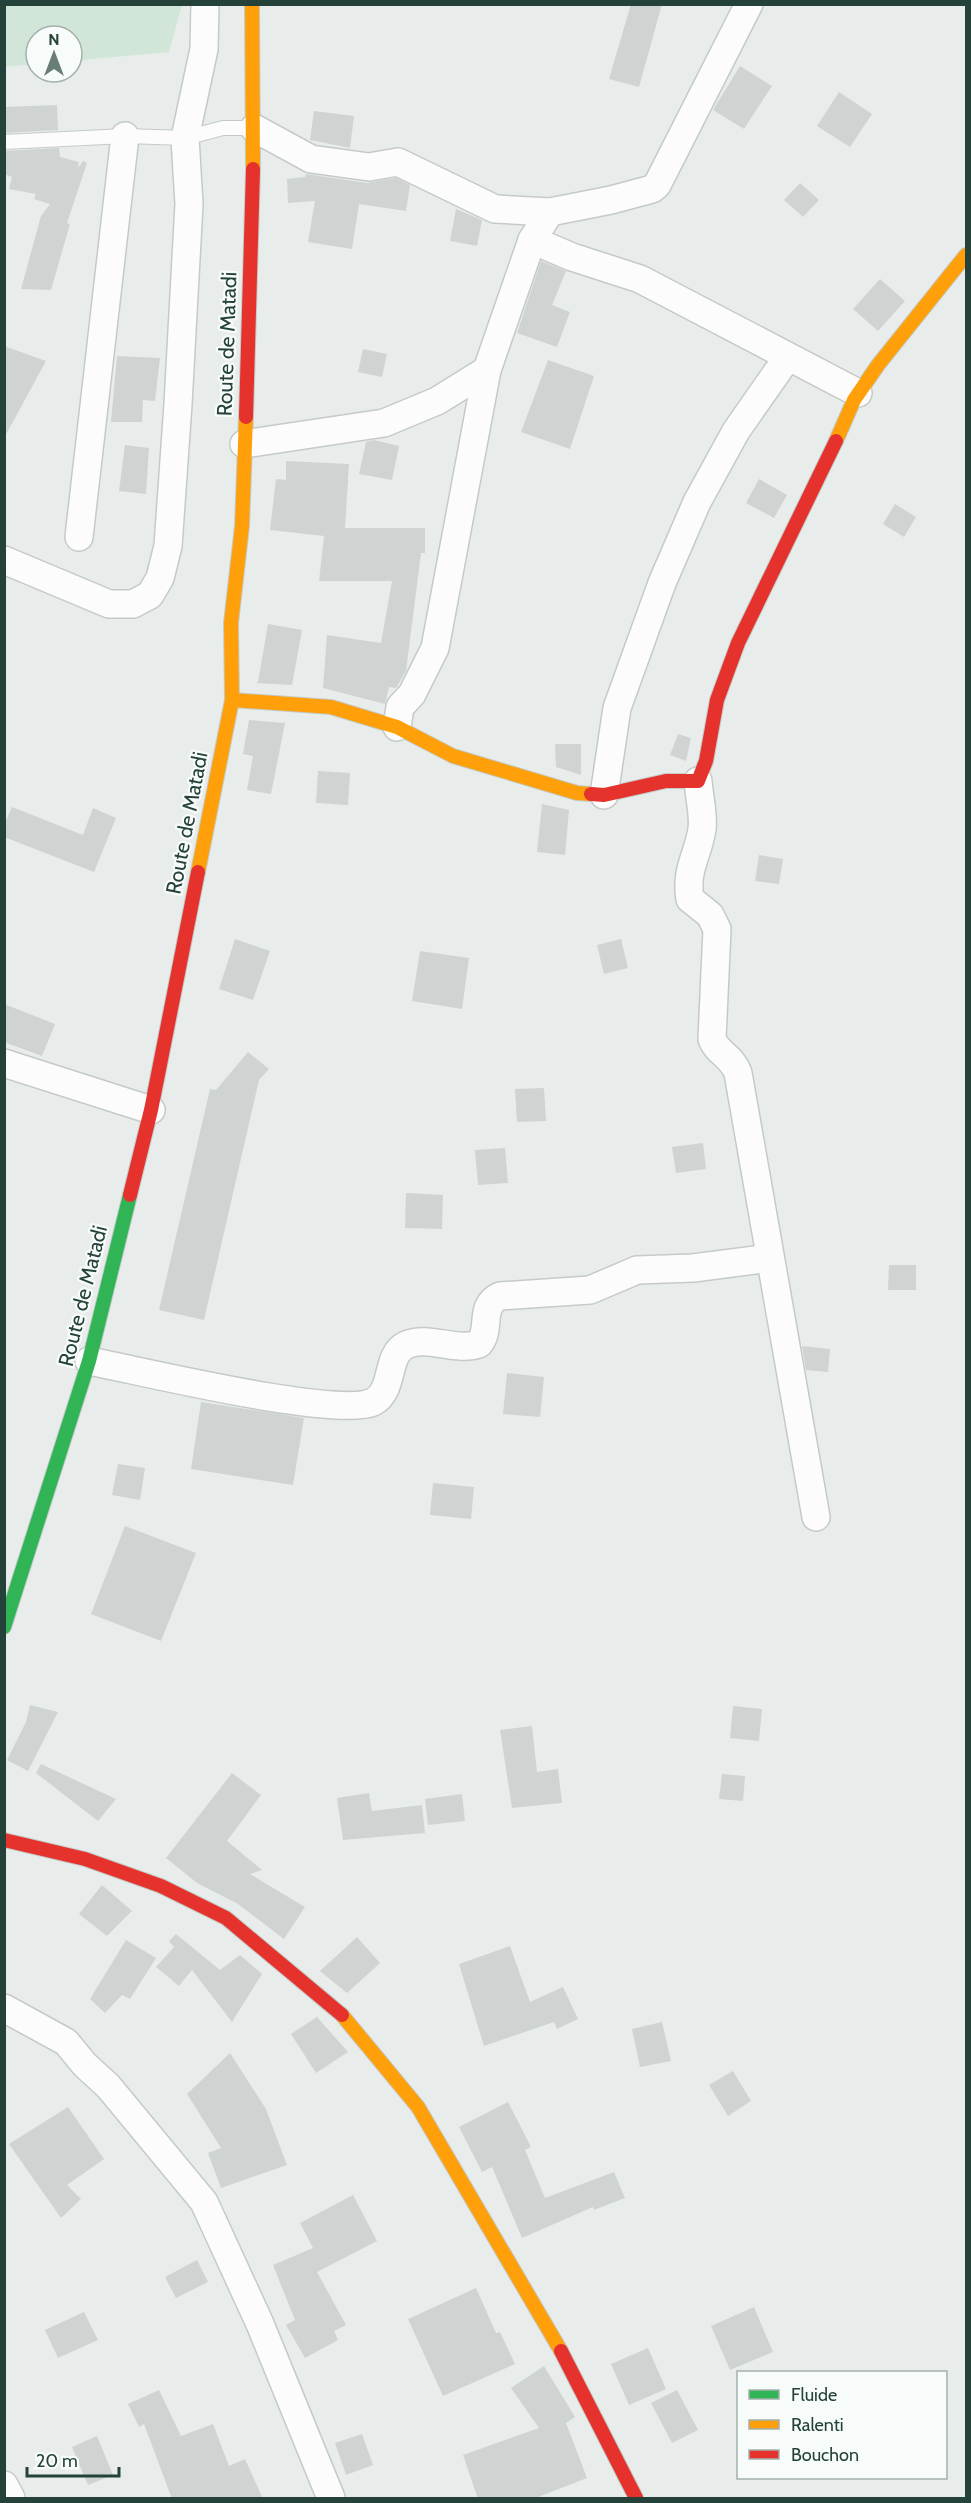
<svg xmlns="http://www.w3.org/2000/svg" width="971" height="2503" viewBox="0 0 971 2503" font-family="Cabin,sans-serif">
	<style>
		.green { fill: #d1e6d8 }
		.building { fill: #cfd4d2 }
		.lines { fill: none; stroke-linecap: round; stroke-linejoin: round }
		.lane-casing { stroke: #c5cac8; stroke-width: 16 }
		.street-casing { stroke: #c5cac8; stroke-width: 30 }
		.fast-casing { stroke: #c3cbc8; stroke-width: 16 }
		.slow-casing { stroke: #c3cbc8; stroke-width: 16 }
		.jam-casing { stroke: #c3cbc8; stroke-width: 16 }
		.lane { stroke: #fcfcfc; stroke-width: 14 }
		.street { stroke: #fcfcfc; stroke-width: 27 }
		.fast { stroke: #30b455; stroke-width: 14 }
		.slow { stroke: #ff9f0a; stroke-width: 14 }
		.jam { stroke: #e5322d; stroke-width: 14 }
		.labels { text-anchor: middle; stroke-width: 4.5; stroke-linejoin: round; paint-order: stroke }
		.street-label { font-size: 21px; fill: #24423a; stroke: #f7fbf9 }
	</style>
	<rect width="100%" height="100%" fill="#e8edeb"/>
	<polygon class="green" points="5,4 182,4 182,5 169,52 72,61 72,36 36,36 36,64 5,67"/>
	<g class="building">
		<polygon points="631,4 662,4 639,87 609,79"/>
		<polygon points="740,66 772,86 744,129 713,110"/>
		<polygon points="839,92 872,114 850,147 817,126"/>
		<polygon points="57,105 58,130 4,133 4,107"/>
		<polygon points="314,111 354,116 350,148 310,140"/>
		<polygon points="59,148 60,157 79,162 78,168 83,161 87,163 67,223 70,224 51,290 21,289 41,216 50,204 34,199 36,194 9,189 12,177 4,174 4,151"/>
		<polygon points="306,174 367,183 396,178 410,185 406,211 359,204 352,249 308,242 315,201 288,203 287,179 305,177"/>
		<polygon points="800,183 819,200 803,217 784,200"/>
		<polygon points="456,209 482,220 477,246 450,241"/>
		<polygon points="541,261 566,271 552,305 570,312 557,347 517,333"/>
		<polygon points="880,279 905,301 878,331 853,309"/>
		<polygon points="4,346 46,361 4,438"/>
		<polygon points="363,349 387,354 382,377 358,372"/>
		<polygon points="117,356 160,358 155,401 143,400 142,422 111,422"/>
		<polygon points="548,360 594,376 570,449 521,432"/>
		<polygon points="374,440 399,446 392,480 359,474 366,442"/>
		<polygon points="125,445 149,448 146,494 119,491"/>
		<polygon points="286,461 349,464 345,528 425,528 425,553 421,553 406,671 396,688 389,687 385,704 323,688 327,635 381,643 392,581 319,581 324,536 270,530 276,479 286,480"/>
		<polygon points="759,479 787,495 774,518 746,503"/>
		<polygon points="895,504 916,517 904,537 883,524"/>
		<polygon points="268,624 302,630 292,685 255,683 258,682"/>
		<polygon points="249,720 285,723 271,794 247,790 253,756 243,754"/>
		<polygon points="678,734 691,738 686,761 670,755"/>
		<polygon points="555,744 581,744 581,775 556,767"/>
		<polygon points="318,771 350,773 348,805 316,803"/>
		<polygon points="542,804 569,810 565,855 537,852"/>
		<polygon points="12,807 83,835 93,808 116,818 94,872 4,837 4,825"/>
		<polygon points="759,855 783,859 779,884 755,881"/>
		<polygon points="235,939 270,951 253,1000 219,989"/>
		<polygon points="621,939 628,968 604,974 597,945"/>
		<polygon points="420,951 469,958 462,1009 412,1001"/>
		<polygon points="4,1004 55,1024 42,1056 4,1042"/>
		<polygon points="248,1052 269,1069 259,1080 204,1320 159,1310 210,1089 216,1090"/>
		<polygon points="544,1088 546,1121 517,1122 515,1089"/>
		<polygon points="703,1143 706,1169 676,1173 672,1147"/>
		<polygon points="505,1148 508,1183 478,1185 475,1150"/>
		<polygon points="406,1193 443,1195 442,1229 405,1228"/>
		<polygon points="889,1265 916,1265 916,1290 888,1290"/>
		<polygon points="802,1346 830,1349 828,1372 806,1370"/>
		<polygon points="507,1373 544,1377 540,1417 503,1414"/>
		<polygon points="201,1402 304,1418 293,1485 191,1469"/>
		<polygon points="118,1464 145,1468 140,1500 112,1495"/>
		<polygon points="433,1483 474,1487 471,1519 430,1515"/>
		<polygon points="125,1526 196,1553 161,1641 91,1614"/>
		<polygon points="30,1705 58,1712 28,1771 7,1760 26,1722"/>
		<polygon points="733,1706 762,1709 759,1741 730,1738"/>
		<polygon points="532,1726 537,1772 558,1769 562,1803 512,1808 500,1730"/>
		<polygon points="41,1764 116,1799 98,1821 36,1773"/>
		<polygon points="232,1773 261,1795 227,1841 262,1870 250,1874 305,1907 284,1939 238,1904 197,1883 166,1858"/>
		<polygon points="722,1774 745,1776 743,1801 719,1799"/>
		<polygon points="369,1793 372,1811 422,1805 425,1833 343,1840 337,1798"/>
		<polygon points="462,1794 465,1821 428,1825 425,1799"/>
		<polygon points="102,1885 132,1911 107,1936 79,1914"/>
		<polygon points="176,1934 220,1970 240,1955 262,1974 232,2022 192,1970 179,1986 156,1967 174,1947 169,1941"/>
		<polygon points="357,1937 380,1963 347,1993 320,1971"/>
		<polygon points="126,1940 156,1958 130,1999 122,1995 105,2013 90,1999"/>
		<polygon points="510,1946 530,2002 563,1987 578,2019 557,2029 554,2022 484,2046 459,1964"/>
		<polygon points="317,2017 348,2052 316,2073 291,2034"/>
		<polygon points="662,2022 671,2061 640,2067 632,2029"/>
		<polygon points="230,2053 266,2109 287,2165 221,2188 208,2153 221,2148 187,2094"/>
		<polygon points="733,2071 751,2101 728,2116 709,2085"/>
		<polygon points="508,2102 531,2147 525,2150 545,2198 614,2172 625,2198 594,2210 593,2207 522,2238 492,2167 482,2172 459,2127"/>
		<polygon points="68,2107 104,2159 67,2185 81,2199 61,2218 9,2144"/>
		<polygon points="353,2195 377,2241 317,2272 346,2325 334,2331 338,2340 305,2358 286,2325 295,2320 273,2265 313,2248 300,2223"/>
		<polygon points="197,2260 208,2282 176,2298 165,2277"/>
		<polygon points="476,2288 496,2333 500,2332 515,2364 443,2396 408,2319"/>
		<polygon points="754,2307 773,2352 730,2370 711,2326"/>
		<polygon points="84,2312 98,2340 58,2358 45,2330"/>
		<polygon points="648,2348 666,2389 629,2405 611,2364"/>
		<polygon points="544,2366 575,2417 566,2423 587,2478 533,2499 478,2499 463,2455 539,2428 511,2388"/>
		<polygon points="159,2390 181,2436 213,2424 229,2466 245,2459 263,2499 172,2499 144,2424 139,2427 128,2404"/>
		<polygon points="677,2390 698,2430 672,2443 651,2403"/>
		<polygon points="362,2434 373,2465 346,2475 335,2443"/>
		<polygon points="97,2436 113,2475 88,2485 72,2447"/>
	</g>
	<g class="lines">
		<g class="lane-casing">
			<polyline id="lane" points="4,142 125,136 185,138 223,128 254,128"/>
		</g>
		<g class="street-casing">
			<g id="street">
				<polyline points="254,128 311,159 369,167 398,162 495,209 550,212 611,200 652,189 657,185 749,4"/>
				<polyline points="532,240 572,257 640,279 858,393"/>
				<polyline points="244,444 384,423 437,401 487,370"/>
				<polyline points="79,537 125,136"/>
				<polyline points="4,560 109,604 133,604 150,595 160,578 168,546 178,404 189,204 185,138 204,49 205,4"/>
				<polyline points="397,727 400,707 412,694 435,648 487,370 532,240 550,212"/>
				<path d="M698,781c1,15 6,34 4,48 -4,27 -17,40 -12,70l20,16 7,14 -5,110c5,14 20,17 26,34l78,444"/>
				<polyline points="604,795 617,708 662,583 697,502 736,431 787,358"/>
				<polyline points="4,1063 151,1110"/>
				<path d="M89,1361c48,9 249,58 284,41 22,-11 12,-47 33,-57 22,-10 49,7 73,-1 13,-15 -1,-38 21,-48l90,-6 47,-20 56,-2 77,-10"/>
				<polyline points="4,2008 66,2042 85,2065 108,2086 204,2202 260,2324 331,2498"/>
				<polyline points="4,2485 11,2498"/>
			</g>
		</g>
		<g class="fast-casing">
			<polyline id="fast" points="4,1627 89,1361 130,1195"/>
		</g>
		<g class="slow-casing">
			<g id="slow">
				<polyline points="252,4 253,169"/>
				<polyline points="836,441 854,400 878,365 966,255"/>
				<polyline points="232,700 331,707 397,727 453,756 577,793 591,794"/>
				<polyline points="198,872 232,700 231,623 242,526 246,417"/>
				<polyline points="342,2015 418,2107 561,2351"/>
			</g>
		</g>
		<g class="jam-casing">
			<g id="jam">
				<polyline points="246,417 253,169"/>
				<polyline points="591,794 604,795 666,781 698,781 706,761 717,700 738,643 836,441"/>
				<polyline points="130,1195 151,1110 198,872"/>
				<polyline points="4,1840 85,1859 161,1886 226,1918 342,2015"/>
				<polyline points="561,2351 636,2498"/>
			</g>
		</g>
		<use href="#lane" class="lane"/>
		<use href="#street" class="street"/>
		<use href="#fast" class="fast"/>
		<use href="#slow" class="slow"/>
		<use href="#jam" class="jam"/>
	</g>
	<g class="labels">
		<g class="street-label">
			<text transform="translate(227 344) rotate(-88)" y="7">Route de Matadi</text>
			<text transform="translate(187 823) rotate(-79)" y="7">Route de Matadi</text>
			<text transform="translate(83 1296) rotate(-76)" y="7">Route de Matadi</text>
		</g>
	</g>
	<rect width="971" height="2503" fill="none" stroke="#24423a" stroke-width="12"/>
	<rect x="737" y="2371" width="210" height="108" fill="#f7fbf9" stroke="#a3b1ad" stroke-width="1.5"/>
	<rect x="749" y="2390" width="30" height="9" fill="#30b455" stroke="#a3b1ad" stroke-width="1.5"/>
	<text x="791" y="2401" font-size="18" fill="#24423a">Fluide</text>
	<rect x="749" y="2420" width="30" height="9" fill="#ff9f0a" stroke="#a3b1ad" stroke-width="1.5"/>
	<text x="791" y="2431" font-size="18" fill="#24423a">Ralenti</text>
	<rect x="749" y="2450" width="30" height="9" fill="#e5322d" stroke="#a3b1ad" stroke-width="1.5"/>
	<text x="791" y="2461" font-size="18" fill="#24423a">Bouchon</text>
	<g transform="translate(54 54)"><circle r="28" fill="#f7fbf9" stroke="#a3b1ad" stroke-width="1.5"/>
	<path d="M0-4.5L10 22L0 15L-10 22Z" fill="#697e78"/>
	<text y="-9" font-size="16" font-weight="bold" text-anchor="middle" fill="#24423a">N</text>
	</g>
	<path d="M27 2467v9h92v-9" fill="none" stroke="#24423a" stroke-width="3"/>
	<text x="36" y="2467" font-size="18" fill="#24423a" stroke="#f7fbf9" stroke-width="4.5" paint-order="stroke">20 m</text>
</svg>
